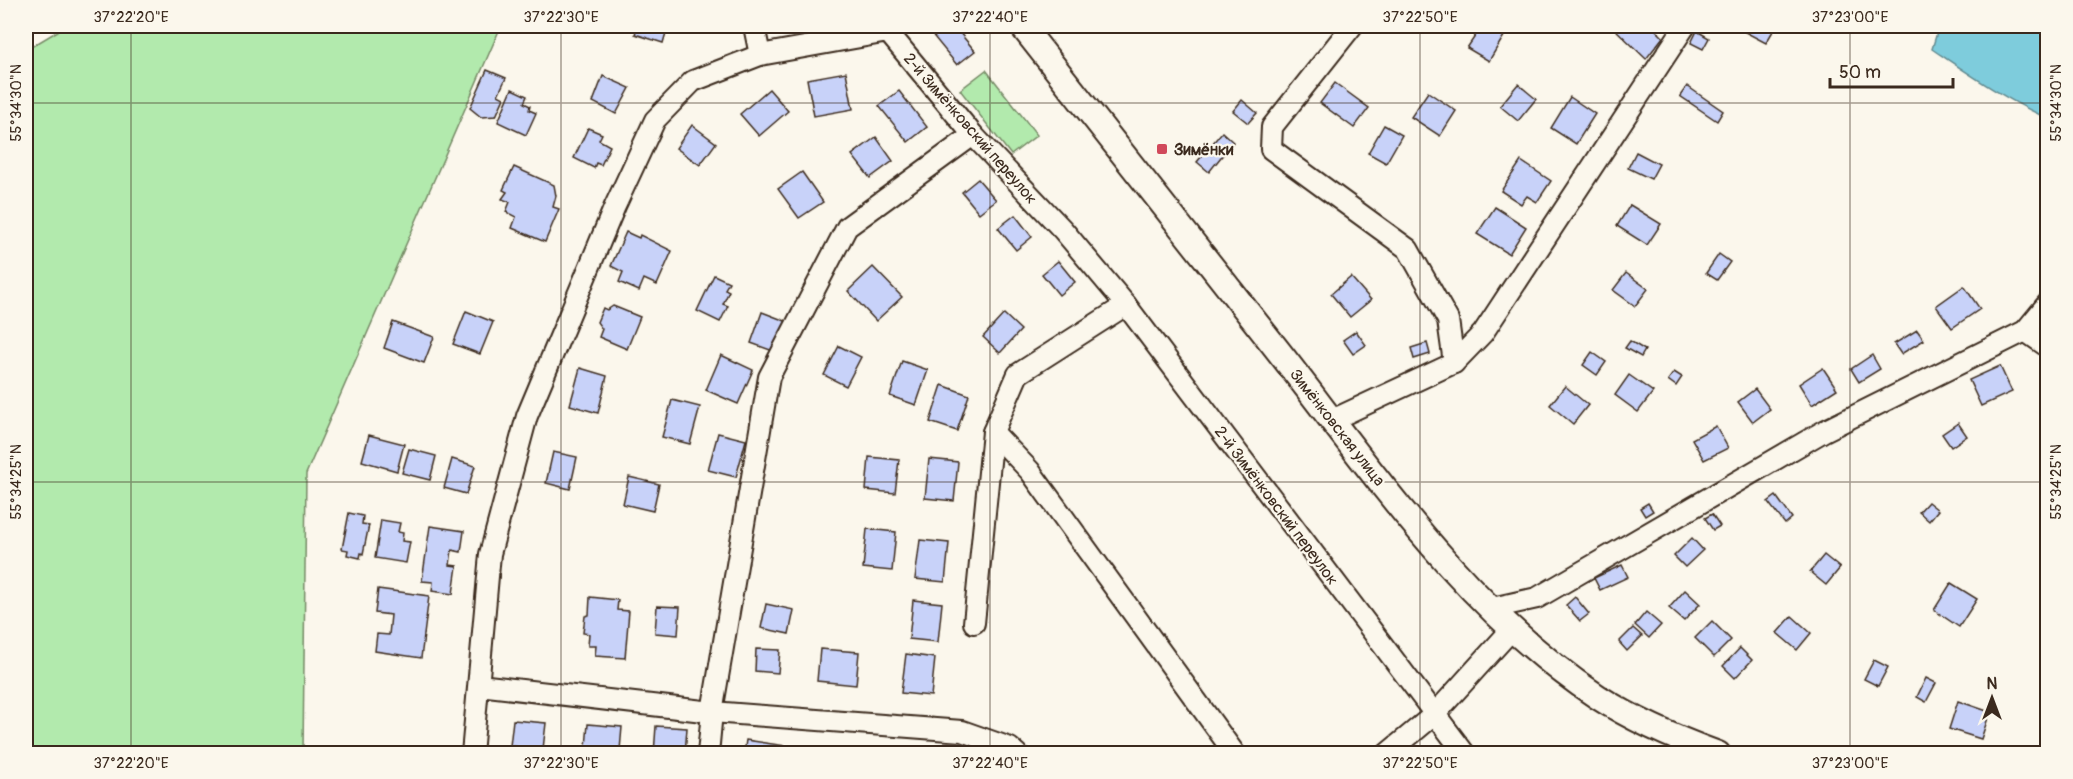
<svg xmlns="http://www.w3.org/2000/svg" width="2073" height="779" viewBox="0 0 2073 779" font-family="Pangolin,sans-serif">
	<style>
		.green { fill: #b2eaad; stroke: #768a66; stroke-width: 1.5 }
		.water { fill: #7eccdc; stroke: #638b90; stroke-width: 1.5 }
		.building { fill: #c8d2f9; stroke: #3b2a1e; stroke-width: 1.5 }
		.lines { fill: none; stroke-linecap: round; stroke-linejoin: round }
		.minor-casing { stroke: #3b2a1e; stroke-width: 24 }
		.major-casing { stroke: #3b2a1e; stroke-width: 28 }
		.minor { stroke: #fbf7ec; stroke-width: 20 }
		.major { stroke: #fbf7ec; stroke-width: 24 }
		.ticks { fill: none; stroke: #3b2a1e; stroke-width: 1.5; stroke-opacity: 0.45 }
		.poi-dot { fill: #d1495b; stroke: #fbf7ec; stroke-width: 2 }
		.labels { text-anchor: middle; stroke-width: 4.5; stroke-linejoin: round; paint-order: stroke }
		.street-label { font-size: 16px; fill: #3b2a1e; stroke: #fbf7ec }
		.poi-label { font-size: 16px; font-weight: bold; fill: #3b2a1e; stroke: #fbf7ec; text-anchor: start }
		.neatline { fill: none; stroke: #3b2a1e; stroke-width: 2 }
		.ticks-label { font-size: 15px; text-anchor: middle; fill: #3b2a1e }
	</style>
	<rect width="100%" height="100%" fill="#fbf7ec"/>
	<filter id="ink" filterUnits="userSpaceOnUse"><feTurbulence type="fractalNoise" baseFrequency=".0167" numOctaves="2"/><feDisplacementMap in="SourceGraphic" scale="12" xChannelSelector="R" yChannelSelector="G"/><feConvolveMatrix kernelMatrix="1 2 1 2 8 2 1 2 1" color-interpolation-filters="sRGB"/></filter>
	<g filter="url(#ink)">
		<g class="green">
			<polygon points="66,26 501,26 306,474 303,753 26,753 26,50"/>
			<polygon points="986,70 1037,135 1011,155 960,90"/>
		</g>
		<path class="water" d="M1939,26h108v92c-41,-18 -78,-44 -115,-69z"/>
		<g class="building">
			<polygon points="638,26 668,26 663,43 635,34"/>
			<polygon points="938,26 954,26 975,51 957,65 930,32"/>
			<polygon points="1482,26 1488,26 1504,36 1489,61 1467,48"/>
			<polygon points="1612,26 1652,26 1663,37 1646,59"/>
			<polygon points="1749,26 1776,26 1766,43 1745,32"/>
			<polygon points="1697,31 1709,38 1703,49 1691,43"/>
			<polygon points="487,70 506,78 498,95 504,98 496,116 481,117 470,108"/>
			<polygon points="846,72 853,109 814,116 807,79"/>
			<polygon points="603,76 630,88 616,114 593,102"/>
			<polygon points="1335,83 1369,108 1354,128 1320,103"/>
			<polygon points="1518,84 1536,99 1518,121 1500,106"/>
			<polygon points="1687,86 1723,111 1717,121 1680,96"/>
			<polygon points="512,89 527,96 524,103 530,106 529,110 536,113 526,135 498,122"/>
			<polygon points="769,89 788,111 759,136 740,114"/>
			<polygon points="899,91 927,127 908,142 879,106"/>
			<polygon points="1428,92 1456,111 1440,136 1411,117"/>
			<polygon points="1570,97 1595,114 1576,144 1551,128"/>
			<polygon points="1242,100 1257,113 1248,123 1233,111"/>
			<polygon points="692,125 716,143 700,165 676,148"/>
			<polygon points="1384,125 1402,135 1386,163 1368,153"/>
			<polygon points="588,128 602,134 599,140 610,146 601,165 596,163 594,168 574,158"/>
			<polygon points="1222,132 1233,142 1209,172 1197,162"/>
			<polygon points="876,137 893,161 870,178 852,155"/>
			<polygon points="1636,152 1659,164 1651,179 1628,168"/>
			<polygon points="1521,161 1551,181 1537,202 1527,196 1521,204 1501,191"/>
			<polygon points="514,167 554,185 556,196 553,207 559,209 545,242 512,228 516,217 506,212 510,202 502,199 507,192 503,190"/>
			<polygon points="802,172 823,202 799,218 778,189"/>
			<polygon points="978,179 996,200 979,213 962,192"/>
			<polygon points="1630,205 1661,224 1647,245 1617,226"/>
			<polygon points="1495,207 1526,227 1509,254 1477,234"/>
			<polygon points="1015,215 1032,237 1016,250 998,228"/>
			<polygon points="626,232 639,238 640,235 672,251 657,285 644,279 639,291 619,282 623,272 611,266"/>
			<polygon points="1719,254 1730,262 1717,280 1706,273"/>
			<polygon points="1058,261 1075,282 1059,295 1042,274"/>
			<polygon points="873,267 902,297 876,321 848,291"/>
			<polygon points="1626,273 1648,289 1635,306 1613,290"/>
			<polygon points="714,275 729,282 725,289 729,291 723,304 728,306 720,322 697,311"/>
			<polygon points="1351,277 1371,300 1350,317 1331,294"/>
			<polygon points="1964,286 1980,309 1952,328 1936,306"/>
			<polygon points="613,306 640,317 627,349 599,337 602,329 597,322 603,308 607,310"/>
			<polygon points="466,311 493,322 480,354 453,344"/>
			<polygon points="762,312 788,322 776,352 751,343"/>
			<polygon points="1004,314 1021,330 1000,353 983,337"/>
			<polygon points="393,322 434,337 424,363 384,348"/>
			<polygon points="1917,330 1924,340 1901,354 1894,344"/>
			<polygon points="1356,331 1366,345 1353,354 1343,340"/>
			<polygon points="1630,341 1645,350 1641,357 1625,348"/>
			<polygon points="1427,343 1430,354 1414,359 1411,348"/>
			<polygon points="839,346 861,357 846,386 824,375"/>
			<polygon points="1592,352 1606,362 1597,375 1583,365"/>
			<polygon points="721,355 753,370 738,404 706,390"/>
			<polygon points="1872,355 1880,369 1859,382 1851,369"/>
			<polygon points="902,361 928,370 916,405 890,396"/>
			<polygon points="2000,366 2012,392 1981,406 1969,380"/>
			<polygon points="580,368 607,376 598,413 570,405"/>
			<polygon points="1823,368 1837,389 1812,405 1799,384"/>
			<polygon points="1674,372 1682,377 1676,386 1668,380"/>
			<polygon points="1629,375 1653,392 1638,412 1615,395"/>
			<polygon points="942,385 969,395 957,431 930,422"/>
			<polygon points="1565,386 1588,405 1573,424 1550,405"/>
			<polygon points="1755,389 1770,409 1753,422 1738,402"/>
			<polygon points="672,400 700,407 690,444 662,437"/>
			<polygon points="1958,423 1967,436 1951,447 1942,434"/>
			<polygon points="1716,426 1728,448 1704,460 1692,439"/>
			<polygon points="718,433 746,440 736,477 708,470"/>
			<polygon points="369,435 404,444 397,471 362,461"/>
			<polygon points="409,449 436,456 430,480 402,473"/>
			<polygon points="553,452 577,457 570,489 546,483"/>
			<polygon points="869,457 899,460 895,493 866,490"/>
			<polygon points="452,459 475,466 466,494 444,488"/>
			<polygon points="929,459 958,462 954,501 925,498"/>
			<polygon points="629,477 659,484 653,511 623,504"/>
			<polygon points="1776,496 1792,518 1785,524 1768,502"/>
			<polygon points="1928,502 1938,510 1929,521 1919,512"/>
			<polygon points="1648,503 1653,511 1645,516 1640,508"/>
			<polygon points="349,513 363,516 362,524 369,525 363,554 361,553 360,558 347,555 348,550 342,549"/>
			<polygon points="1712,514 1720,526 1713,530 1705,518"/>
			<polygon points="381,520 400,523 398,532 403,533 402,541 410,542 406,563 375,558"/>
			<polygon points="430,526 464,531 461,552 452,550 450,565 457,566 453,594 432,591 433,582 422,581"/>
			<polygon points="867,529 896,532 892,571 863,568"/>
			<polygon points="1692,538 1703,550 1685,567 1674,556"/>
			<polygon points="920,540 949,543 945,582 915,579"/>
			<polygon points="1824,555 1840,568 1826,585 1810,572"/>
			<polygon points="1622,565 1628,577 1600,590 1594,578"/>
			<polygon points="1951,583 1977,599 1959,627 1934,610"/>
			<polygon points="378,589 429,596 421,658 375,651 377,634 389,635 391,615 375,613"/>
			<polygon points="1685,590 1700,604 1684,621 1669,608"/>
			<polygon points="590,597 618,600 617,610 629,611 625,658 595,656 596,646 588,646 589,634 583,633 585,616 589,615"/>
			<polygon points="1575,597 1589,614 1580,621 1566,605"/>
			<polygon points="913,600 942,603 938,642 909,639"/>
			<polygon points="766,604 794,610 789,634 761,628"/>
			<polygon points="657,606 680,607 678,635 655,633"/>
			<polygon points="1646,612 1661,625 1649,638 1635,625"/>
			<polygon points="1792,616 1811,633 1797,650 1777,633"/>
			<polygon points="1712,621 1731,640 1714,657 1695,638"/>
			<polygon points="1633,628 1642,636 1627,651 1619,642"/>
			<polygon points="1740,648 1752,660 1735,678 1723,666"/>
			<polygon points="756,649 780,650 778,673 755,671"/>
			<polygon points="820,649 859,652 856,685 817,681"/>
			<polygon points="906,654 935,658 931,696 901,693"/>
			<polygon points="1874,660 1888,667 1878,686 1864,679"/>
			<polygon points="1926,678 1936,683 1926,702 1917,697"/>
			<polygon points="1958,701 1990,712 1981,739 1949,729"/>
			<polygon points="513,720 546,723 543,749 510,746"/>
			<polygon points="588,724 622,727 620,750 586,747"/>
			<polygon points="656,726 687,728 685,754 654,754"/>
			<polygon points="746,740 785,746 784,754 744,754"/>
		</g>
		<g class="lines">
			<g class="minor-casing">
				<g id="minor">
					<polyline points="754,26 760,55"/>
					<polyline points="1352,26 1272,127 1271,149 1408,249 1448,320 1454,363"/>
					<polyline points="1126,305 1018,374 993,432 1030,471 1235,754"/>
					<polyline points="2025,331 2048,347"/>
					<polyline points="1332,420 1454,363 1483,333 1685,26"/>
					<polyline points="1492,608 1537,598 1824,431 2025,331 2048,303"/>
					<polyline points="974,623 993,432"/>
					<polyline points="479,685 712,712 962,731 1010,748 1017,754"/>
					<polyline points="472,754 490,554 527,416 615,206 655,120 693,81 760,55 888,32 973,135 1063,230 1126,305 1465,754"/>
					<polyline points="708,754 712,712 769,377 847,227 973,135"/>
					<polyline points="1387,754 1435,714 1512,629"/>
				</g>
			</g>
			<g class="major-casing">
				<path id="major" d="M1022,26c85,107 170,214 254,322 95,121 191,263 322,349 37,24 79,42 120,57"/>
			</g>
			<use href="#minor" class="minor"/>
			<use href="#major" class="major"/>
		</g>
	</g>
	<path class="ticks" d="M131,26v728M561,26v728M990,26v728M1420,26v728M1850,26v728M26,103h2022M26,482h2022"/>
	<rect class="poi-dot" x="1156" y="143" width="12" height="12" rx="3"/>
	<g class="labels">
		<g class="street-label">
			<text transform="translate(971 128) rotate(49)" y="6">2-й Зимёнковский переулок</text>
			<text transform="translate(1338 427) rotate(52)" y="6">Зимёнковская улица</text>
			<text transform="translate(1277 505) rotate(53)" y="6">2-й Зимёнковский переулок</text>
		</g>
		<g class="poi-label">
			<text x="1174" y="155">Зимёнки</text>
		</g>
	</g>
	<rect width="2073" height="779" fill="none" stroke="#fbf7ec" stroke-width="66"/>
	<g transform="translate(1992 698)" stroke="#fbf7ec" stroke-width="4.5" paint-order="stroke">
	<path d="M0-4.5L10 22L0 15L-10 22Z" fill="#3b2a1e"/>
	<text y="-9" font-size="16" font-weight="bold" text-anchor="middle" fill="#3b2a1e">N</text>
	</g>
	<path d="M1830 78v9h123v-9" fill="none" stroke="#3b2a1e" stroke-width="3"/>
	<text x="1839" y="78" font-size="18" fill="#3b2a1e" stroke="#fbf7ec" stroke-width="4.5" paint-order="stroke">50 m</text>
	<rect x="33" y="33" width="2007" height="713" class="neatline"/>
	<g class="ticks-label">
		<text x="131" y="22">37°22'20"E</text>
		<text x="561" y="22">37°22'30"E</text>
		<text x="990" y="22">37°22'40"E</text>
		<text x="1420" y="22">37°22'50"E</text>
		<text x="1850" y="22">37°23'00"E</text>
		<text transform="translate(16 103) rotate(-90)" y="5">55°34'30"N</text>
		<text transform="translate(2056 103) rotate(-90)" y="5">55°34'30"N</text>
		<text transform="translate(16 482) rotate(-90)" y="5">55°34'25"N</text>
		<text transform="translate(2056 482) rotate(-90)" y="5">55°34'25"N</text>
		<text x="131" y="768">37°22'20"E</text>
		<text x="561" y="768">37°22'30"E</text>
		<text x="990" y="768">37°22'40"E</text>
		<text x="1420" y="768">37°22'50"E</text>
		<text x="1850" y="768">37°23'00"E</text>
	</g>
</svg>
